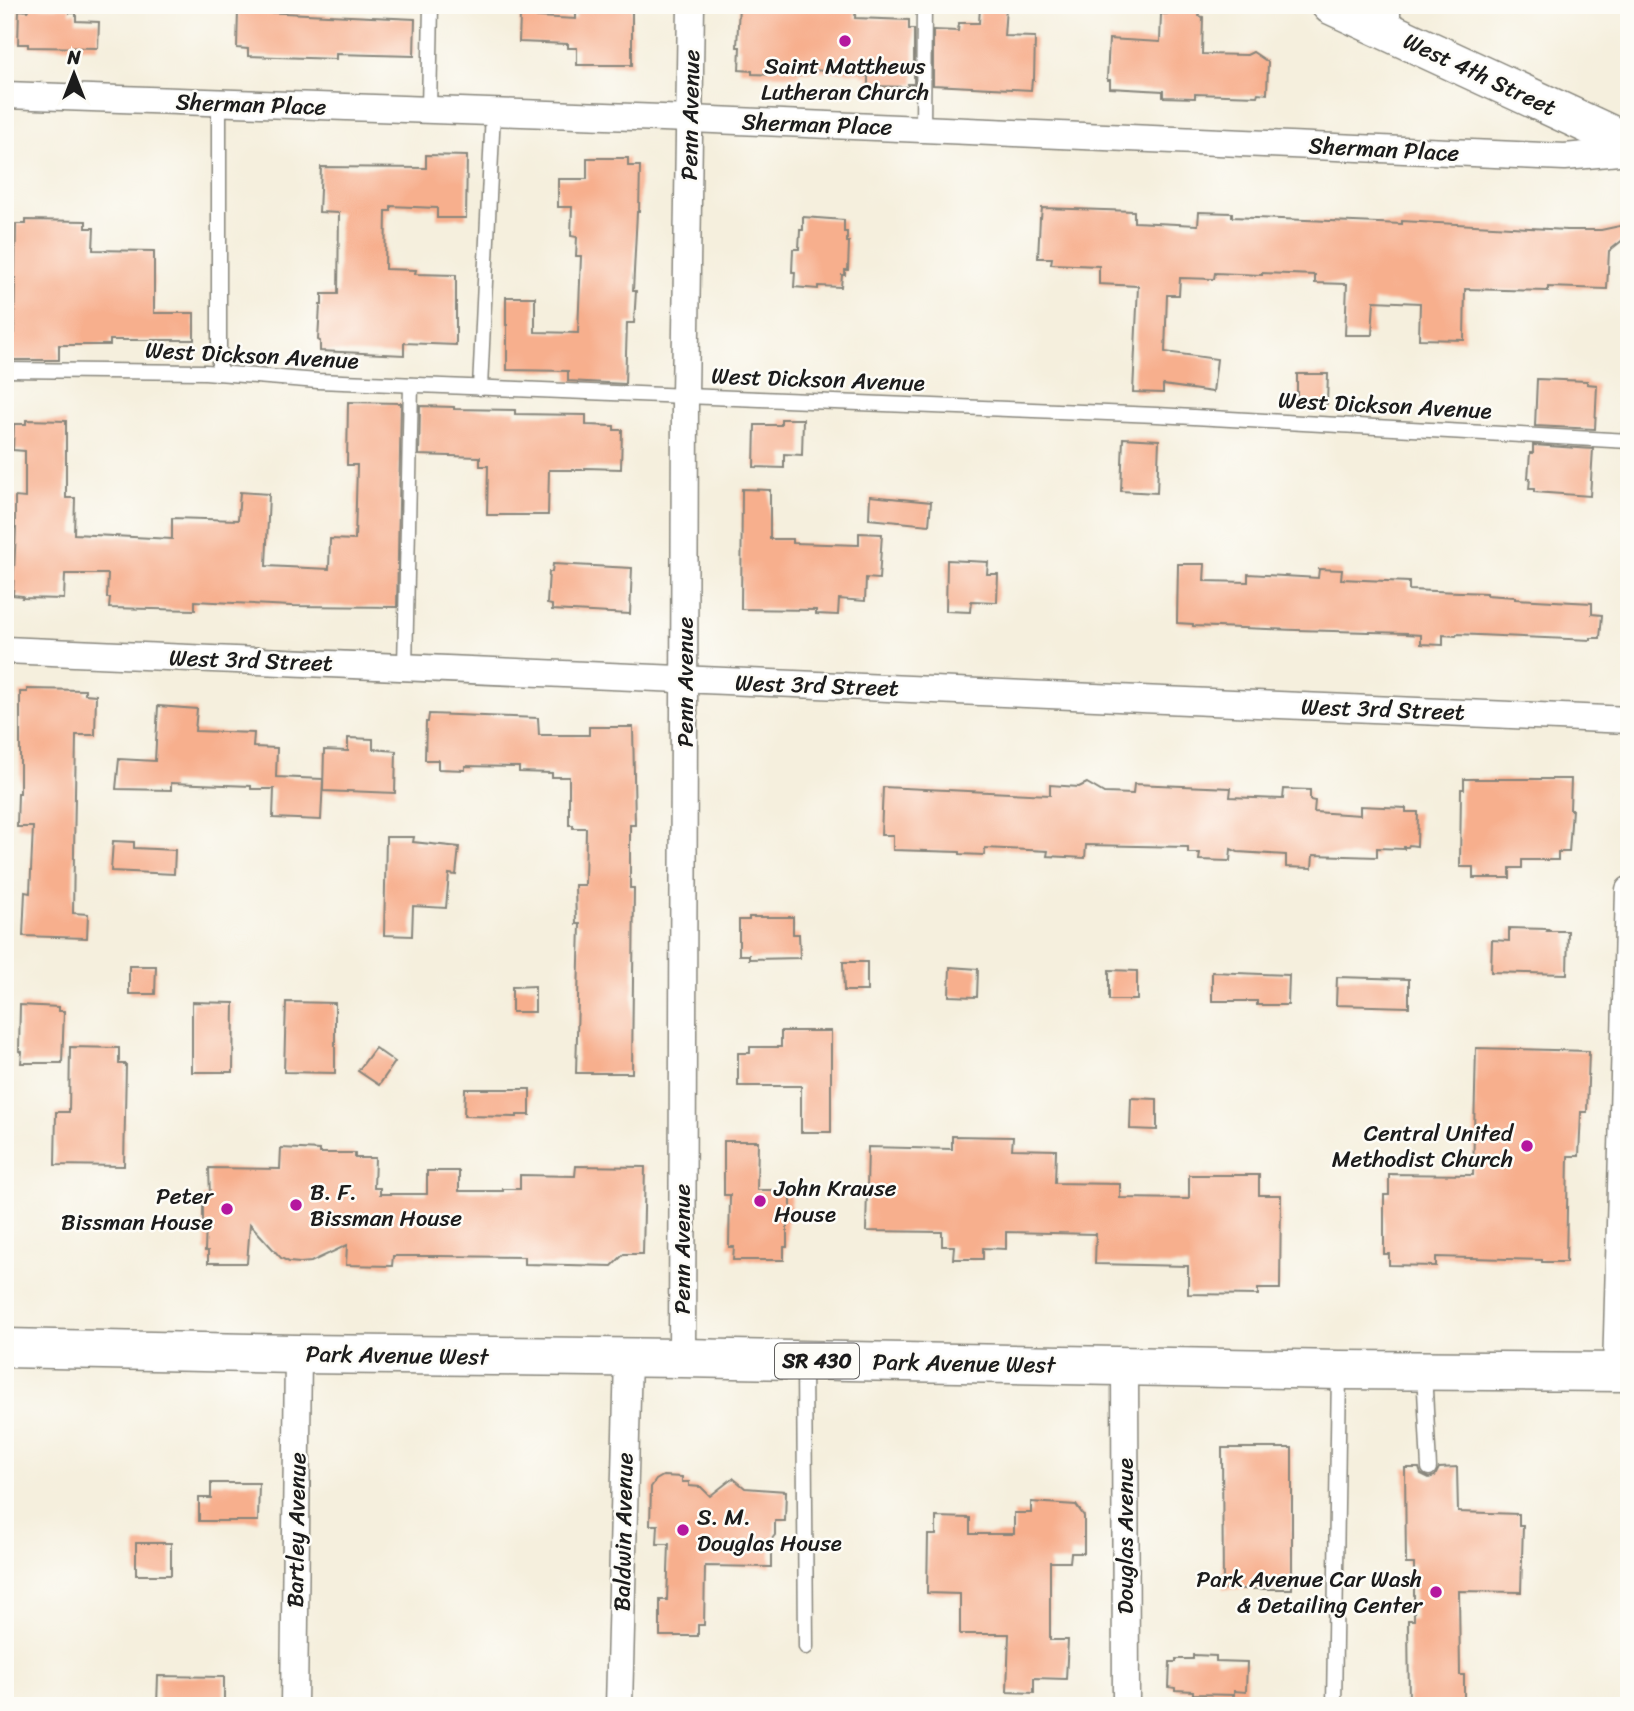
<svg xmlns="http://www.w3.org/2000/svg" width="1634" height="1711" viewBox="0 0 1634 1711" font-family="Sriracha,sans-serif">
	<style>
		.building { fill: #f7af8d }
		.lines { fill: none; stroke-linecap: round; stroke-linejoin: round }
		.lane-casing { stroke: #88867c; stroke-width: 17 }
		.street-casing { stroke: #88867c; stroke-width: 29 }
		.secondary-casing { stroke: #88867c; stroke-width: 41 }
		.primary-casing { stroke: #88867c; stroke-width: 41 }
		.lane { stroke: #fff; stroke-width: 14 }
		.street { stroke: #fff; stroke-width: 26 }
		.secondary { stroke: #fff; stroke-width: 38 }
		.primary { stroke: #fff; stroke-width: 38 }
		.poi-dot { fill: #b5179e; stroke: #fdfcf7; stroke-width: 2.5 }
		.labels { text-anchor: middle; stroke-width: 5; stroke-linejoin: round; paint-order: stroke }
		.shield { fill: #fdfcf7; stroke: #605f5e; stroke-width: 2 }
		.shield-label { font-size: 21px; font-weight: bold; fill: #1c1c1c }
		.poi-label { font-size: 23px; fill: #1c1c1c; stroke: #fdfcf7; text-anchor: end }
		.street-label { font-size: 23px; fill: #1c1c1c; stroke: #fdfcf7 }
	</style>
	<rect width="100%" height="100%" fill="#fdfcf7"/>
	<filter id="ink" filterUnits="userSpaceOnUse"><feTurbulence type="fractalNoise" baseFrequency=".0143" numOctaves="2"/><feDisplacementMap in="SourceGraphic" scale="14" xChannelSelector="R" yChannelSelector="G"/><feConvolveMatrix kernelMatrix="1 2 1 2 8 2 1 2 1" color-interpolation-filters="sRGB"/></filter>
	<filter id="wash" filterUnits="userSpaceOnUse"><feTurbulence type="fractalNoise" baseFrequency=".00686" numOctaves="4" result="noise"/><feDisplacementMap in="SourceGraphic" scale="28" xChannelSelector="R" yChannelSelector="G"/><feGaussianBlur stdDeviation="1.57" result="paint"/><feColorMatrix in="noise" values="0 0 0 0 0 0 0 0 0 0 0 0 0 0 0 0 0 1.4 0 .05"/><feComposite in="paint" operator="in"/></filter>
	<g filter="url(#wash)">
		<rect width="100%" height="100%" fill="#f5efdd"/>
		<g id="blocks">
			<g class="building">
				<polygon points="576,5 632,5 632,65 577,65 577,48 568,48 568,44 519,42 520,16 576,19"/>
				<polygon points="739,5 856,5 855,18 909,20 909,29 914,29 914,84 908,84 908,87 868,86 868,76 862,76 862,73 811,70 811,72 799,72 799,76 752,74 752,71 739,70 740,47 737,47"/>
				<polygon points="1167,5 1199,6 1199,16 1203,17 1202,54 1247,55 1253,52 1268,62 1267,94 1258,93 1257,96 1195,94 1195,98 1163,97 1163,91 1110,88 1110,80 1107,80 1109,39 1160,42 1161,14 1167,14"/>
				<polygon points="28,7 70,8 70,13 76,13 76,21 99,22 98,48 28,47 28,44 18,44 19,10 28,11"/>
				<polygon points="980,7 1006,7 1004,36 1035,37 1034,80 1032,80 1031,90 933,85 933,30 958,31 959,23 979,23"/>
				<polygon points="238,11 415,19 414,56 336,54 336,59 248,56 248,49 237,48"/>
				<polygon points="426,155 467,156 466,218 437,218 437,208 391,206 391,211 386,211 385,269 416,270 415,274 456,275 456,345 404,343 404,355 320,351 320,341 318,340 320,305 322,305 322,294 338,294 339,213 319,212 321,167 426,168"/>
				<polygon points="587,158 628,158 628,166 640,166 639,212 637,212 633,291 636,291 634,323 627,323 625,384 568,381 568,371 507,370 507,325 506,325 506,297 535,297 535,332 578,333 581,256 576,256 577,237 571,236 572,207 558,207 558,179 587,179"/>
				<polygon points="1042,208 1134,211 1134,222 1198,225 1199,212 1232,213 1232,217 1281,219 1402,224 1402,221 1567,230 1601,230 1629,224 1629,235 1609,251 1607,289 1548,287 1548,291 1465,289 1464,340 1419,339 1420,303 1374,301 1372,335 1345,335 1347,284 1315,283 1315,275 1262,273 1262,275 1215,273 1214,279 1180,278 1179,295 1167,295 1165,352 1217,359 1213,392 1163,385 1163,393 1133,392 1138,286 1099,284 1099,266 1051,264 1052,258 1038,258 1040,218 1041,218"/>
				<polygon points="803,217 844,220 844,232 847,232 847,242 849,242 848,270 845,270 845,275 842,275 841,287 818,286 818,289 794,287 795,272 792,272 793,249 799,249 800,230 803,230"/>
				<polygon points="26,220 86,221 86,228 94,228 93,250 154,251 154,313 194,313 194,340 110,340 110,345 59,345 59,360 6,360 6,333 14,333 16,224 26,224"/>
				<polygon points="1297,374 1328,374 1327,404 1297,403"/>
				<polygon points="1537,379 1587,381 1587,384 1597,385 1595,429 1535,426"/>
				<polygon points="348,402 401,403 397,607 291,606 195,601 195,610 109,608 110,598 107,598 108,574 65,574 64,599 22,598 23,596 13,595 16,528 15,528 15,497 25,498 25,451 13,450 14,424 26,424 26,420 66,421 66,498 75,498 74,534 172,539 172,518 238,520 240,492 269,494 266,566 329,569 330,539 355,540 357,465 347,465"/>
				<polygon points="420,406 454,407 454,409 515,410 515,414 586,415 586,425 614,426 614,430 622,430 621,469 585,468 585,470 549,470 548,515 487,515 488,466 480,466 480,457 419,455"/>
				<polygon points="781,419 803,419 802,455 784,454 784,468 754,467 755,425 781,425"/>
				<polygon points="1123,438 1159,440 1157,493 1121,491"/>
				<polygon points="1533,445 1593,449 1590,496 1534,492 1534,489 1529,489 1530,478 1528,478 1530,453 1533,453"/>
				<polygon points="742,489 770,490 770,539 793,539 793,543 859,545 859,533 882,534 879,579 866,578 865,601 839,599 838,615 816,614 816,610 741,609"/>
				<polygon points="870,496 931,502 929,525 869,519"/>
				<polygon points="947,560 988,562 987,574 998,574 997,602 971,601 970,612 946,611"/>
				<polygon points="553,564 632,568 630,614 552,610 552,605 547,604 549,572 552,572"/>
				<polygon points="1178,564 1205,564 1204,581 1248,582 1248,574 1318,578 1319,569 1342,570 1341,579 1409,582 1409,590 1486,593 1486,595 1515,597 1515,599 1592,603 1592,614 1602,615 1600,638 1591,638 1591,640 1457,634 1456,636 1443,635 1443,645 1421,644 1421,635 1407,634 1407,633 1296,630 1193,626 1193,624 1177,623"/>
				<polygon points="27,689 85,690 85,694 96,695 95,735 76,735 73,913 88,914 87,938 23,936 25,892 30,893 33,827 17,827 18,793 20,793 20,692 27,692"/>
				<polygon points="158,706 197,709 195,731 254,733 253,747 277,748 276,777 323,779 321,820 273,818 274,789 251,789 251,786 171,783 171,790 116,789 119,759 155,761"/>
				<polygon points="429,714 538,718 539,735 589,735 589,727 633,727 635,825 630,825 630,888 634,888 632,1073 576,1073 580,924 576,924 575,885 585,885 586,828 573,828 573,825 569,825 569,777 552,777 552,773 519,772 519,767 465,766 465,770 438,769 438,760 425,760 426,722 428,722"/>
				<polygon points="348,738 373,739 373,749 396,751 395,793 347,791 347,792 323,791 324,750 348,751"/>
				<polygon points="1464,779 1571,779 1570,809 1572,809 1569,852 1558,852 1558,860 1522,860 1522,868 1510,868 1510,878 1473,878 1473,867 1460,867 1461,789 1464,789"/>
				<polygon points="1087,783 1104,793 1133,794 1134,784 1231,788 1230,797 1283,799 1284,789 1310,790 1310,800 1315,801 1314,812 1360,815 1360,806 1406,808 1406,812 1418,812 1417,846 1409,845 1408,847 1404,847 1404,849 1377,848 1377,857 1313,855 1312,868 1286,867 1286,855 1238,852 1231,849 1230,861 1199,860 1200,853 1188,853 1188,847 1086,845 1085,858 1047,856 1048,851 985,848 984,855 960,854 960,852 893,850 893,835 881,835 883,787 1050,795 1050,785 1079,787"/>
				<polygon points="386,837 414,837 413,842 459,847 456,875 449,874 446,908 413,906 412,936 384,935"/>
				<polygon points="113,841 134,842 134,848 175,850 174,874 111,871"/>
				<polygon points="749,917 793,917 793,934 799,934 800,958 749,959 749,955 739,955 739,920 749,920"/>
				<polygon points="1509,928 1548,929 1547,931 1568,931 1567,974 1491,972 1492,940 1509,941"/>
				<polygon points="843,962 867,962 867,991 844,991"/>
				<polygon points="129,966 156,966 155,994 129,994"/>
				<polygon points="950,967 978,969 977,997 949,996"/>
				<polygon points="1109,970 1137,971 1137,1000 1109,1000"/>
				<polygon points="1212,972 1289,975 1288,1005 1257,1005 1257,1001 1212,1001"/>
				<polygon points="1337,977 1409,979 1409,1007 1336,1005"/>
				<polygon points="535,986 535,1012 512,1012 512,987"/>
				<polygon points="192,1002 234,1003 233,1072 192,1072"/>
				<polygon points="286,1002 335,1003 335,1073 284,1072"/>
				<polygon points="20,1005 59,1007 59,1011 64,1011 62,1063 21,1063 22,1052 19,1051"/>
				<polygon points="781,1031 831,1031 831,1132 801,1132 801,1086 738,1086 738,1053 750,1053 750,1047 781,1047"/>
				<polygon points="70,1047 119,1048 119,1064 126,1064 124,1166 55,1165 56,1112 69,1112"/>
				<polygon points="375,1048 395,1062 379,1085 358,1071"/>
				<polygon points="1476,1048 1589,1051 1587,1112 1581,1112 1579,1156 1568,1156 1566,1262 1542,1262 1542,1260 1436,1257 1436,1266 1389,1265 1389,1254 1384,1254 1384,1195 1389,1195 1389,1174 1473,1175"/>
				<polygon points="465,1089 530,1089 530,1115 517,1115 517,1117 464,1116"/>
				<polygon points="1131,1098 1157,1099 1157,1130 1130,1129"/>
				<polygon points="952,1136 1013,1137 1012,1149 1056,1150 1055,1183 1120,1184 1120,1198 1189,1199 1189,1175 1259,1175 1259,1195 1281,1195 1280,1289 1258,1289 1258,1295 1188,1294 1188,1266 1095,1264 1096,1234 1006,1232 1006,1249 983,1248 983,1259 953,1259 954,1246 942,1246 942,1232 866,1231 868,1147 952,1149"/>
				<polygon points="724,1141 758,1141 757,1190 791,1190 791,1221 787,1221 787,1247 784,1247 784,1260 733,1260 734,1247 729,1247 730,1195 724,1195"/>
				<polygon points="281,1148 320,1150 320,1153 355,1153 355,1158 375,1158 374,1188 380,1188 380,1194 427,1194 427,1171 459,1171 459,1191 503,1191 503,1189 520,1189 520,1175 575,1176 576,1166 645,1167 643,1254 624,1254 612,1266 524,1264 524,1257 437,1256 393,1256 392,1266 346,1265 347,1245 311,1262 300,1263 289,1262 281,1258 250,1224 247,1263 208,1263 208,1251 205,1251 206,1223 203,1223 203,1196 210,1196 209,1168 280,1169"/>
				<polygon points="1222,1448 1292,1448 1292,1589 1223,1589"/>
				<polygon points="1457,1467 1458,1512 1519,1514 1519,1525 1523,1525 1521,1592 1459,1591 1460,1675 1464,1675 1464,1706 1409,1706 1408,1620 1414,1620 1414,1564 1406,1564 1405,1468 1419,1468 1421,1474 1429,1478 1435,1476 1439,1468"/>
				<polygon points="663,1476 682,1477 682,1482 689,1482 689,1486 701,1487 710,1496 733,1478 745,1488 786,1491 785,1521 775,1521 775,1535 771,1540 771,1567 705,1566 704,1625 698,1625 698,1636 660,1636 660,1600 667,1600 669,1544 657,1544 658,1525 650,1525 651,1487 656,1480"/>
				<polygon points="211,1483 259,1483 258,1521 199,1521 199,1498 211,1498"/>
				<polygon points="1031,1502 1076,1505 1084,1516 1084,1553 1071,1553 1070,1562 1050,1562 1050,1640 1068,1640 1066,1679 1034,1678 1034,1693 1007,1692 1009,1634 960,1634 960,1594 927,1593 928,1535 936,1535 936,1517 970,1518 970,1534 1014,1534 1014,1513 1031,1513"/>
				<rect x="136" y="1543" width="35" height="32"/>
				<polygon points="1193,1655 1216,1656 1216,1661 1247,1662 1246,1692 1234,1691 1234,1695 1193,1694 1193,1691 1175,1690 1175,1688 1169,1687 1170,1662 1176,1662 1176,1659 1193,1659"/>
				<polygon points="158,1676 224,1677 224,1706 157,1706"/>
			</g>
		</g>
	</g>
	<g filter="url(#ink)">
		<use href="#blocks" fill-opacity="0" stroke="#88867c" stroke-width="2"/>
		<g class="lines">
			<g class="lane-casing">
				<g id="lane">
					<polyline points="1393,5 1393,29"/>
					<polyline points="219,102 219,373"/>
					<polyline points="429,110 431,5"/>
					<polyline points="923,129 924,5"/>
					<polyline points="5,370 205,372 318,381 1157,415 1629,441"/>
					<polyline points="480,388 493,112"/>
					<polyline points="405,667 411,385"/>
					<polyline points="804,1362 806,1647"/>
					<polyline points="1424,1371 1429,1468"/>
					<polyline points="1334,1706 1339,1371"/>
				</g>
			</g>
			<g class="street-casing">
				<g id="street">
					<polyline points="5,95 690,119 1565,157 1629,151"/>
					<polyline points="5,650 1629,720"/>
					<polyline points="682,1358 685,396 691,5"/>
					<polyline points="1125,1365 1126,1706"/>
					<polyline points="1616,1372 1629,890"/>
					<polyline points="294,1706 298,1354"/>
					<polyline points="619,1706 628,1357"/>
				</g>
			</g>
			<g class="secondary-casing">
				<polyline id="secondary" points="1331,5 1629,143"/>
			</g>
			<g class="primary-casing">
				<polyline id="primary" points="5,1348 298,1354 682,1358 1339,1370 1629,1372"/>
			</g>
			<use href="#lane" class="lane"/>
			<use href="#street" class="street"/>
			<use href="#secondary" class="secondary"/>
			<use href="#primary" class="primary"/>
		</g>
	</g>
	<g class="poi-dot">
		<circle cx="845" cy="41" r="7"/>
		<circle cx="1527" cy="1146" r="7"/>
		<circle cx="760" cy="1201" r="7"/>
		<circle cx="296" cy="1205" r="7"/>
		<circle cx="227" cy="1209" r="7"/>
		<circle cx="683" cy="1530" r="7"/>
		<circle cx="1436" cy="1592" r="7"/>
	</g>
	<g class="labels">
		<rect class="shield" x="775" y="1343.5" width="84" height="35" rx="5"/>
		<g class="shield-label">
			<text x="817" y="1368">SR 430</text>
		</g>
		<g class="poi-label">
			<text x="845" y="74" text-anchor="middle">Saint Matthews<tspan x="845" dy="26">Lutheran Church</tspan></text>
			<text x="1513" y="1141">Central United<tspan x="1513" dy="26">Methodist Church</tspan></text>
			<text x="774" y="1196" text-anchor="start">John Krause<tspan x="774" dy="26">House</tspan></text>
			<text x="310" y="1200" text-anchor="start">B. F.<tspan x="310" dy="26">Bissman House</tspan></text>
			<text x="213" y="1204">Peter<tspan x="213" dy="26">Bissman House</tspan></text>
			<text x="697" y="1525" text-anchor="start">S. M.<tspan x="697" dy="26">Douglas House</tspan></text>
			<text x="1422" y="1587">Park Avenue Car Wash<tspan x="1422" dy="26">&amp; Detailing Center</tspan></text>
		</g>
		<g class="street-label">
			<text transform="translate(1480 74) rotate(25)" y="8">West 4th Street</text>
			<text transform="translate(251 104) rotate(2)" y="8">Sherman Place</text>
			<text transform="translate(690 115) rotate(-89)" y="8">Penn Avenue</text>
			<text transform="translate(817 124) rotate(2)" y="8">Sherman Place</text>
			<text transform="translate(1384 149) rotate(3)" y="8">Sherman Place</text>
			<text transform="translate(252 355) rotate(3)" y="8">West Dickson Avenue</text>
			<text transform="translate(818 379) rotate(2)" y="8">West Dickson Avenue</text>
			<text transform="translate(1385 405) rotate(3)" y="8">West Dickson Avenue</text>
			<text transform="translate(251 660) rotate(2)" y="8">West 3rd Street</text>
			<text transform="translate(685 682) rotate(-90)" y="8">Penn Avenue</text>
			<text transform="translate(817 685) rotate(2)" y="8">West 3rd Street</text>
			<text transform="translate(1383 709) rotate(2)" y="8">West 3rd Street</text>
			<text transform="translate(682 1249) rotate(-90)" y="8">Penn Avenue</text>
			<text transform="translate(397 1355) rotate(1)" y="8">Park Avenue West</text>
			<text transform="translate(964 1363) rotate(1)" y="8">Park Avenue West</text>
			<text transform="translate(296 1530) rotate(-89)" y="8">Bartley Avenue</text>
			<text transform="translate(623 1532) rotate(-89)" y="8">Baldwin Avenue</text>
			<text transform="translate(1125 1536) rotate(-90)" y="8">Douglas Avenue</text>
		</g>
	</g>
	<rect width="1634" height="1711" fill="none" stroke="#fdfcf7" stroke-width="28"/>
	<g transform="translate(74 74)" stroke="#fdfcf7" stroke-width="5" paint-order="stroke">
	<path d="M0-5L12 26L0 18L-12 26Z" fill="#1c1c1c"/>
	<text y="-10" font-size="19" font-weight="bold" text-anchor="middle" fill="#1c1c1c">N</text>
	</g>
</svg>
